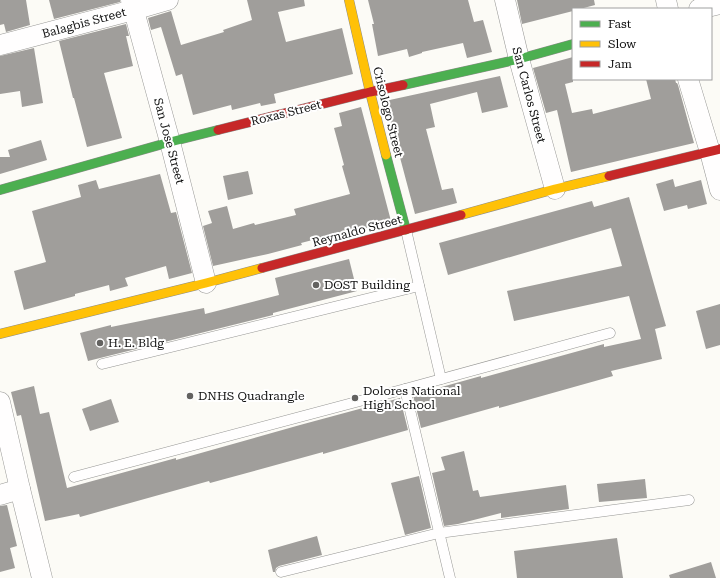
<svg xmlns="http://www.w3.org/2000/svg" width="720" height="578" viewBox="0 0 720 578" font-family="'Roboto Serif',serif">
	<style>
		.building { fill: #a09e9b }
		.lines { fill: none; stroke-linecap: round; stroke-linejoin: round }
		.lane-casing { stroke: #969694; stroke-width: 11 }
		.street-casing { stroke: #969694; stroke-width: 21 }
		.fast-casing { stroke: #8d8c8a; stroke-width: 10 }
		.slow-casing { stroke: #8d8c8a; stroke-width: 10 }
		.jam-casing { stroke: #8d8c8a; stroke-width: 10 }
		.lane { stroke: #fffefe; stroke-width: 10 }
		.street { stroke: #fffefe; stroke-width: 20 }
		.fast { stroke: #4caf50; stroke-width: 9 }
		.slow { stroke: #ffc107; stroke-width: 9 }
		.jam { stroke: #c62828; stroke-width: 9 }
		.poi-dot { fill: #636260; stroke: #fff; stroke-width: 1.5 }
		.labels { text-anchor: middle; stroke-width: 4; stroke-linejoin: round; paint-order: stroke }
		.street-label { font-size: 12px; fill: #101010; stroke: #fff }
		.poi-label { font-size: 12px; fill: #101010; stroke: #fff; text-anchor: start }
	</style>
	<rect width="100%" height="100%" fill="#fcfbf6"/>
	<g class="building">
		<polygon points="0,0 26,0 30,25 6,32 4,24 0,25"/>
		<polygon points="49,0 120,0 120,2 54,19"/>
		<polygon points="247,0 304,0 305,6 278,12 286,42 342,28 353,74 274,94 276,103 261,106 260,103 232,110 231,105 193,115 182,74 176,76 161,27 151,30 148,18 171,11 181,45 224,32 223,30 252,20"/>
		<polygon points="368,0 468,0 474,22 483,20 492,52 467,58 463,43 422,52 422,53 409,57 407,49 378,56 372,24 374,24"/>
		<polygon points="517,0 594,0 595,5 580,9 573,9 573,11 522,24"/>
		<polygon points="126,24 129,36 126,36 133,66 104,73 122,138 87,147 74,98 73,98 59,41"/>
		<polygon points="34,48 43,103 22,107 20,91 0,94 0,56"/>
		<polygon points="573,57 573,82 565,84 572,113 592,109 593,114 651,99 646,79 675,79 676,83 677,83 678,85 694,143 571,172 557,110 546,113 533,68"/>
		<polygon points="500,76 508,107 482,113 477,92 430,104 435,127 426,129 442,190 453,188 457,203 415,214 385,101"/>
		<polygon points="361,107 391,221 355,231 355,229 301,243 302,245 268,254 213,266 203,226 212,223 208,211 227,206 233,229 254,223 255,225 296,215 294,209 350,194 342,166 344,165 334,128 342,126 339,113"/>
		<polygon points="41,140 47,160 0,174 0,157 10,157 8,150"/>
		<polygon points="248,171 253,194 228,200 223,176"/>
		<polygon points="160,174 171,213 176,212 192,273 169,279 166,266 125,278 128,286 110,291 109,285 75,294 75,296 24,310 14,271 46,262 32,211 81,197 78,185 96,180 99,189"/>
		<polygon points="673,179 675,187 701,180 707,204 688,209 687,205 664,211 656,184"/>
		<polygon points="629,197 666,326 655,329 662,359 611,371 613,376 499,408 499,406 421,428 413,395 481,376 481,378 604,344 604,347 641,339 629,296 514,321 507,291 622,266 611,228 448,275 439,243 592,201 594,207"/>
		<polygon points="349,259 357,291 273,313 273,315 88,361 80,333 111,325 111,327 204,308 205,314 279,295 275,278"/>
		<polygon points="720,304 720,345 706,349 696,311"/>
		<polygon points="34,386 40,414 49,412 67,488 176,458 176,460 300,425 400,398 408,430 323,454 323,452 210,483 209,481 80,517 79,514 45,521 21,415 17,416 11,392"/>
		<polygon points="111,399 119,422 90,431 82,409"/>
		<polygon points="464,451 473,491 478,490 480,497 566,485 569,509 501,518 501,513 458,524 444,526 432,473 445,470 441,457"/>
		<polygon points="419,476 431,528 405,535 391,483"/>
		<polygon points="645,479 647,498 599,502 597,484"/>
		<polygon points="7,505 17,546 10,548 15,568 0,572 0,506"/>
		<polygon points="317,536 322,555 279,566 276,568 275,572 273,572 268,550"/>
		<polygon points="617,538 623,578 517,578 514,551"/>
		<polygon points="711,562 716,578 670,578 669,575"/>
	</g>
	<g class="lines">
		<g class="lane-casing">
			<g id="lane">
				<polyline points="406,230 441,379"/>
				<polyline points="102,364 419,286"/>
				<polyline points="405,389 450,578"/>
				<polyline points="74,477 405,389 610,333"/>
				<polyline points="281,572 439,533 689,500"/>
			</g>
		</g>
		<g class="street-casing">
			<g id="street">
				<polyline points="131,0 170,142 206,283"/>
				<polyline points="505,0 519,59 555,189"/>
				<polyline points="666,0 668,9"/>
				<polyline points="699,9 720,4"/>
				<polyline points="0,45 133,10 168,0"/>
				<polyline points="688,79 710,152 720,190"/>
				<polyline points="0,402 20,489 42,578"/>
				<polyline points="0,495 20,489"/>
			</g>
		</g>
		<g class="fast-casing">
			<g id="fast">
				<polyline points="403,85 519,59 573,44"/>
				<polyline points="386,155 406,230"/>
				<polyline points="0,190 170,142 218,130"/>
			</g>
		</g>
		<g class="slow-casing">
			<g id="slow">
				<polyline points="349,0 370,92 386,155"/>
				<polyline points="461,215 555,189 609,176"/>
				<polyline points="0,334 206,283 262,268"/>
			</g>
		</g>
		<g class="jam-casing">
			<g id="jam">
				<polyline points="218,130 370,92 403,85"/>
				<polyline points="609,176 720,149"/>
				<polyline points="262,268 461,215"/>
			</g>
		</g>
		<use href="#lane" class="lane"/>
		<use href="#street" class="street"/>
		<use href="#fast" class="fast"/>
		<use href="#slow" class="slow"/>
		<use href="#jam" class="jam"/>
	</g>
	<g class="poi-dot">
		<circle cx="316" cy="285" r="4"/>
		<circle cx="100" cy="343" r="4"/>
		<circle cx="190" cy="396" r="4"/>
		<circle cx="355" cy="398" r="4"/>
	</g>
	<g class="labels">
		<g class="street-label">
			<text transform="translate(84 23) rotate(-15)" y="4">Balagbis Street</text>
			<text transform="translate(529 95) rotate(75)" y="4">San Carlos Street</text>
			<text transform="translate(388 112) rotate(76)" y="4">Crisologo Street</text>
			<text transform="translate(286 113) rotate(-14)" y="4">Roxas Street</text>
			<text transform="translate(169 141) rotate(75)" y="4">San Jose Street</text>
			<text transform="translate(357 231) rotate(-15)" y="4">Reynaldo Street</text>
		</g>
		<g class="poi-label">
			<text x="324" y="289">DOST Building</text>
			<text x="108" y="347">H. E. Bldg</text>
			<text x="363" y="395">Dolores National<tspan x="363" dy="14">High School</tspan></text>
			<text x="198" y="400">DNHS Quadrangle</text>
		</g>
	</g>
	<rect x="572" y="8" width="140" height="72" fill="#ffffff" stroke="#9f9f9f"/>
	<rect x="580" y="21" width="20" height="6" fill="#4caf50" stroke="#9f9f9f"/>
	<text x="608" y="28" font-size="12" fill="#101010">Fast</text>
	<rect x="580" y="41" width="20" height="6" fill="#ffc107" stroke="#9f9f9f"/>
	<text x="608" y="48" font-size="12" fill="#101010">Slow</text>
	<rect x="580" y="61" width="20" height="6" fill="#c62828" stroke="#9f9f9f"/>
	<text x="608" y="68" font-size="12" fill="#101010">Jam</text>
</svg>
